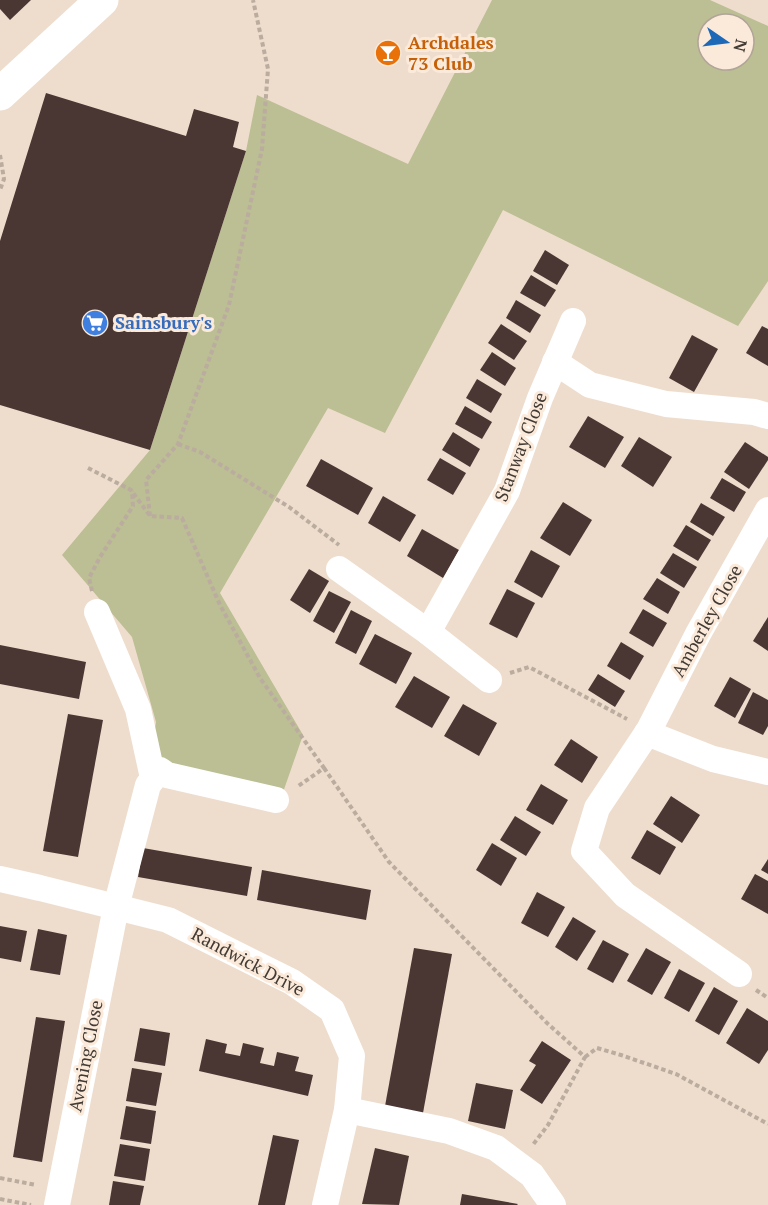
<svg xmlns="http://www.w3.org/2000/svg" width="768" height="1205" viewBox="0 0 768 1205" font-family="'PT Serif',serif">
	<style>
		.green { fill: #bcbe94; fill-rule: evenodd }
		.building { fill: #4a3633 }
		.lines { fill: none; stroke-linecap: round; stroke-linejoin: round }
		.path { stroke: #baac9f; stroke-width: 4; stroke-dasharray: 4.5 3; stroke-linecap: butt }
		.street { stroke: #fff; stroke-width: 26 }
		.secondary { stroke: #fff; stroke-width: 33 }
		.labels { text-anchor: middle; stroke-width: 6; stroke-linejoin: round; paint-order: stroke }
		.food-label { font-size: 18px; font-weight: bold; fill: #c56008; stroke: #fbeada; text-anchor: start }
		.shop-label { font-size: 18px; font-weight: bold; fill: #366cbe; stroke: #fbeada; text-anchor: start }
		.street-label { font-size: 18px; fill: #423b35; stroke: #fbeada }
	</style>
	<rect width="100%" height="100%" fill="#eeddcd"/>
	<path class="green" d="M492,0h218l58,26v255l-30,45 -235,-116 -118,223 -57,-25 -108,185 83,142 -22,63 -133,-27 8,-49 -24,-85 -70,-82 88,-105 96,-299 11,-56 151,69zM708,24h36v36h-36z"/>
	<g class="building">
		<polygon points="0,0 31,0 10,20 0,9"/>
		<polygon points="46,93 186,136 194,109 239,122 233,147 246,151 150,450 0,405 0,241"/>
		<polygon points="545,250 569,265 557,285 533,271"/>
		<polygon points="531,275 556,290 545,307 520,293"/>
		<polygon points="516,300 541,315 530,333 506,318"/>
		<polygon points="501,324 527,341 514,360 488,343"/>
		<polygon points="762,326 768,329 768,366 746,353"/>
		<polygon points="692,335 718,349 694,392 669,378"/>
		<polygon points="492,352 516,368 505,386 480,370"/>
		<polygon points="477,379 502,394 491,413 466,398"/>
		<polygon points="465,406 492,422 482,439 455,424"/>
		<polygon points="588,416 624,437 605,468 569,447"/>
		<polygon points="453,432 480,449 470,467 442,450"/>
		<polygon points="639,437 672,457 653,487 621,466"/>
		<polygon points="745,442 768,457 768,460 749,489 724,472"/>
		<polygon points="440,458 466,473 453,495 427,480"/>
		<polygon points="321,459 373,488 358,515 306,486"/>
		<polygon points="722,478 746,492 734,512 710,498"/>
		<polygon points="383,496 416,515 400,542 368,523"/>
		<polygon points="563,502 592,520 570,556 540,538"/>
		<polygon points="701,503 725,517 713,536 690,522"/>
		<polygon points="686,525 711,540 698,561 673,546"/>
		<polygon points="422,529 459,550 443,578 407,556"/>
		<polygon points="531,550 560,566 542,598 514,582"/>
		<polygon points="673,553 697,567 684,588 660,573"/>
		<polygon points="309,569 329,581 310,613 290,600"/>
		<polygon points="657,578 680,592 668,614 643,599"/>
		<polygon points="507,589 535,603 517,638 489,624"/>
		<polygon points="329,591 351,602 334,633 313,621"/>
		<polygon points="643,609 667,623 653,647 629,633"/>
		<polygon points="351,610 372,621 356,654 335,643"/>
		<polygon points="768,617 768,651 753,641"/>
		<polygon points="375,634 412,653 396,684 359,664"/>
		<polygon points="621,642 644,656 630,680 607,666"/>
		<polygon points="0,645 86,662 79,699 0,684"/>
		<polygon points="598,674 625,691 615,707 588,690"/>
		<polygon points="414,676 450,697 432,728 395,707"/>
		<polygon points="730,677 751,689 735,718 714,706"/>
		<polygon points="753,692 768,700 768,726 763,735 738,723"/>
		<polygon points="463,704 497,723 479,756 444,736"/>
		<polygon points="68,714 103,720 78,857 43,851"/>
		<polygon points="571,739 598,757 582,783 554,765"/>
		<polygon points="541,784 568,800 553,825 526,810"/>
		<polygon points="671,796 700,815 682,843 653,824"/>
		<polygon points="515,816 541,832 526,856 500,840"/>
		<polygon points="647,830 676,847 660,875 631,858"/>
		<polygon points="492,843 517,858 501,886 476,870"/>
		<polygon points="143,848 252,867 247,896 138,877"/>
		<polygon points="768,859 768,874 761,870"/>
		<polygon points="262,870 371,890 366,920 257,900"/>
		<polygon points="755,874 768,881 768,914 741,899"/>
		<polygon points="537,892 565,907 548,937 521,923"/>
		<polygon points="573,917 596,931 577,961 555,947"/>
		<polygon points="0,926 27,931 21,962 0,958"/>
		<polygon points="38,929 67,935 60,975 30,970"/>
		<polygon points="603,940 629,954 613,983 587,969"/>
		<polygon points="414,948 452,954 423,1113 385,1106"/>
		<polygon points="646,948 671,962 652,995 627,981"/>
		<polygon points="679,969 705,983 689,1012 664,998"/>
		<polygon points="714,987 738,1001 719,1035 695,1021"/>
		<polygon points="747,1008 768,1021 768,1050 759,1064 726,1043"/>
		<polygon points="36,1017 65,1021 42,1162 13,1157"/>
		<polygon points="140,1028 170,1033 165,1066 134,1061"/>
		<polygon points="206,1039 227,1044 225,1053 240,1056 243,1043 264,1048 260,1063 274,1066 277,1052 299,1057 295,1071 313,1075 308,1096 199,1071"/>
		<polygon points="542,1041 571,1060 542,1104 520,1090 536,1065 529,1061"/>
		<polygon points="132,1068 162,1073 156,1106 126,1101"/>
		<polygon points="476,1083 513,1090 505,1129 468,1121"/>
		<polygon points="126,1106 156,1111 151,1144 120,1139"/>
		<polygon points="273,1135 299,1140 285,1205 258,1205"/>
		<polygon points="120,1144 150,1149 145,1181 114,1176"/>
		<polygon points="375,1148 409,1156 399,1205 362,1204"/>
		<polygon points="113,1181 144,1186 140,1205 109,1205"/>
		<polygon points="462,1194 518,1204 517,1205 460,1205"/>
	</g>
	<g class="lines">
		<g class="path">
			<polyline points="0,155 4,179 0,190"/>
			<polyline points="178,444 200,452 289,507 339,545"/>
			<polyline points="88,468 131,490 150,516 182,518 220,605 260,678 324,768 297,787"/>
			<polyline points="150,516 146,480 178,444 229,305 262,149 268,69 253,0"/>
			<polyline points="92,591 89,578 100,557 133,506 132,491"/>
			<polyline points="510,673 529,667 627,719"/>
			<polyline points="324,768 389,862 547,1023 585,1057 548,1125 532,1146"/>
			<polyline points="756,990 768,998"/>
			<polyline points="585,1057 597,1048 621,1055 676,1074 768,1124"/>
			<polyline points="0,1178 36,1185"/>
			<polyline points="0,1199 31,1205"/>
		</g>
		<g class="street">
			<polyline points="555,362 590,385 666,404 754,412 768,416"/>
			<polyline points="339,569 428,632 489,680"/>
			<polyline points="97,612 138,709 153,778"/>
			<polyline points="428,632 507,491 540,398 573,321"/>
			<polyline points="647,733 713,759 768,772"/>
			<polyline points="0,879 40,888 168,920 292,982 332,1010 352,1056 347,1110 325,1205"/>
			<polyline points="739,974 625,895 584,851 597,808 649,730 698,634 768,510"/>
			<polyline points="347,1110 449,1131 496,1148 532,1175 553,1205"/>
			<polyline points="57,1205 116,907 148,785 160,770 167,775 276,800"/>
		</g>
		<polyline class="secondary" points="0,94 102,0"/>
	</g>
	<defs>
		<g id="bar-disc" transform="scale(1.35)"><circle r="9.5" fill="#e8710a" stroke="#fbeada"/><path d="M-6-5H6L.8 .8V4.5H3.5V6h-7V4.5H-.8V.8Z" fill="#fff"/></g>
		<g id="supermarket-disc" transform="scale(1.35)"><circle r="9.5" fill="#3f7fe0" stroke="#fbeada"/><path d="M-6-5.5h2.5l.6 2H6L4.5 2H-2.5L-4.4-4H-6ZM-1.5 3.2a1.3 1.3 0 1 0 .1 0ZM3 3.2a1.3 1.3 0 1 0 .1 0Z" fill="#fff"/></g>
	</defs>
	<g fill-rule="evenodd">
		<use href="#bar-disc" x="388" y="53"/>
		<use href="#supermarket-disc" x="95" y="323"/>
	</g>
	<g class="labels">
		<g class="food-label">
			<text x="408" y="49">Archdales<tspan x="408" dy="21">73 Club</tspan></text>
		</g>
		<g class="shop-label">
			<text x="115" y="329">Sainsbury's</text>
		</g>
		<g class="street-label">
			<text transform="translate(521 447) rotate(-69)" y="6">Stanway Close</text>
			<text transform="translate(707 621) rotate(-61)" y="6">Amberley Close</text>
			<text transform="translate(248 962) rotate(28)" y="6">Randwick Drive</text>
			<text transform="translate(86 1056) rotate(-79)" y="6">Avening Close</text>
		</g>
	</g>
	<g transform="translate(726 42) rotate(104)"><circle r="28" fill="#fbeada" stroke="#b1a498" stroke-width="1.5"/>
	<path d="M0-4.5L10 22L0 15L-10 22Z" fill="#1d69b8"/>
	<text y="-9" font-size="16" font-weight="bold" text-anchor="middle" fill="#423b35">N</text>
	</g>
</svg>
